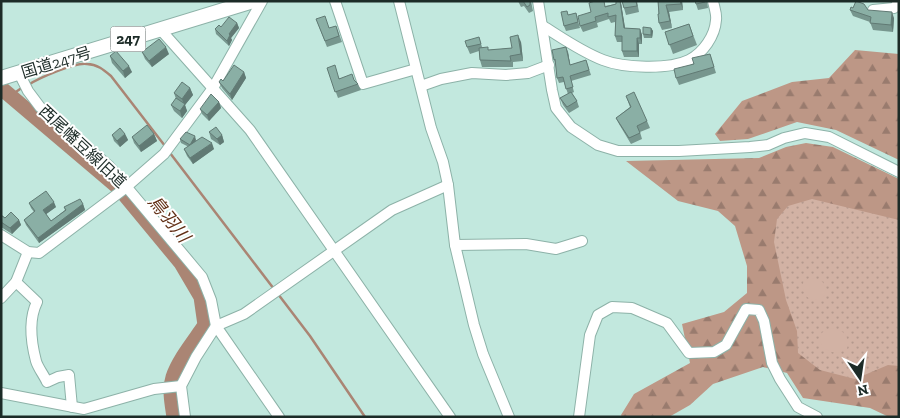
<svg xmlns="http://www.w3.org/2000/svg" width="900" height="418" viewBox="0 0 900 418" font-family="'Zilla Slab','Noto Sans JP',serif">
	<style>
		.grass { fill: url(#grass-dots) }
		.forest { fill: url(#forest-firs) }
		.pitch { fill: #d2b2a4 }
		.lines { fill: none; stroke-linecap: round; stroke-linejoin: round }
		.stream { stroke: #aa8574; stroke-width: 2.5 }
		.river { stroke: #aa8574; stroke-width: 15 }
		.minor-casing { stroke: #8db2a8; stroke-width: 12 }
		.highway-casing { stroke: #8db2a8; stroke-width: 16 }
		.minor { stroke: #fff; stroke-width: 10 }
		.highway { stroke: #fff; stroke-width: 14 }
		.wall { fill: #77968e }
		.shaded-wall { fill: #617a74 }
		.building { fill: #8aafa5; stroke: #617a74 }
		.labels { text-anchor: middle; stroke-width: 4; stroke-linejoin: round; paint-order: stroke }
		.shield { fill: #fff; stroke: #606b68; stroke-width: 1 }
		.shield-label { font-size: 15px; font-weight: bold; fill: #1c2b27 }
		.street-label { font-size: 16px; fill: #1c2b27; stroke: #fff }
		.water-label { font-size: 18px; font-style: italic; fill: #612f15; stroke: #fff }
	</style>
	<defs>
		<pattern id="grass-dots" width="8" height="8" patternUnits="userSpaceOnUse" patternTransform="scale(1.25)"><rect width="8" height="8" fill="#d2b2a4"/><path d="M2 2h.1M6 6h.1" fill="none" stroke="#b4998d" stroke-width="1.8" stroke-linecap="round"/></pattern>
		<pattern id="forest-firs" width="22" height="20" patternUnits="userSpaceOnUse" patternTransform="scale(1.25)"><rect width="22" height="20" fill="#bd9786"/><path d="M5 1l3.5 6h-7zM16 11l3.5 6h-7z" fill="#997b6e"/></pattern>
	</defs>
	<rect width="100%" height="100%" fill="#c2e8de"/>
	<polygon class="grass" points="810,192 899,211 899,377 856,387 816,378 791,357 778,301 770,214"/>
	<g class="forest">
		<polygon points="855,50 899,54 899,160 836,130 797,122 748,139 720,141 715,134 742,101 792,82 829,78"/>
		<polygon points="806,143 833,147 899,179 899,220 812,199 788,206 777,219 774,242 786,300 797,331 798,353 820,370 855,379 888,365 899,366 899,417 889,417 870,408 803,398 787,373 763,367 713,384 690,405 669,417 622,417 621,415 634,394 690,363 682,324 724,312 747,293 747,266 735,226 718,211 678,201 626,161 759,158 786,147"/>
	</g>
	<g class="pitch">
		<path d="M811,278c11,1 15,5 15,16 -11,13 -28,2 -22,-14z"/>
		<path d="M832,328c12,2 18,9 15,21 -13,7 -21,3 -28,-8 1,-9 5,-11 13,-13z"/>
	</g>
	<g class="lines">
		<g class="stream">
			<path d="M28,85c11,-7 47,-23 59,-21 10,0 17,6 24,12l54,70"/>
			<polyline points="10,96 23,87"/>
			<polyline points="170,153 274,289"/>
			<polyline points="278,294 310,336 365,417"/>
		</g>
		<path class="river" d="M1,88l118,100 62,75 20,34 4,28c-10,15 -26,34 -32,52 -4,12 -1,27 1,40"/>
		<g class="minor-casing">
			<g id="minor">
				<polyline points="335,1 363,84 416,69"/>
				<polyline points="399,1 431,128 443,162 448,185 455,245 474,325 483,354 509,417"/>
				<polyline points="538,1 552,90 556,108 571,127 598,145 618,151 679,151 750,147 768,145 784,138 805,133 829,137 899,172"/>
				<polyline points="873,10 894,8 899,2"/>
				<path d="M543,26c19,12 39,26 60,34 20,8 66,10 86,0 14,-7 26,-24 27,-40 1,-6 -2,-13 -3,-19"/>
				<polyline points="160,29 250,130 450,417"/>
				<polyline points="19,73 28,91 40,107 109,166 202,277 211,300 216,326 279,417"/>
				<polyline points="421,86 441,79 472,73 506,75 528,73 549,65"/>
				<polyline points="1,235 28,252 39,253 124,189 164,154 213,88 262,1"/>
				<polyline points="455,245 526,244 556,249 582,241"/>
				<path d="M16,282l21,20c-9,18 -6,40 -1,59 2,7 8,14 11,21l11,-5 11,-2 3,32"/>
				<polyline points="1,298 16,282 28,252"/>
				<polyline points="1,393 84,409 154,389 181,386"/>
				<polyline points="185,417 181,386 196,357 216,326 244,314 392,210 448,185"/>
				<polyline points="579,417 590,335 598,315 612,307 632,308 667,323 689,353 714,352 726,345 746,309 759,310 764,321 772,363 780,379 798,407 817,417"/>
			</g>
		</g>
		<g class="highway-casing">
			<polyline id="highway" points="1,78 253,1"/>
		</g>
		<use href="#minor" class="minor"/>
		<use href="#highway" class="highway"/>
	</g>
	<g class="wall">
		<polygon points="518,1 531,1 533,11 529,13 524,6 521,7"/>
		<polygon points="616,1 621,1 621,3 625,28 640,29 642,35 642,44 639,44 639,57 624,57 622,51 622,42 617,42 615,36 615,22 611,23 609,19 597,23 598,27 583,32 580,26 591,12 605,6 616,4"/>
		<polygon points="622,1 637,1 639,12 626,15"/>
		<polygon points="658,1 682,1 683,10 669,12 672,28 662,30 659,23"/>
		<polygon points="707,1 708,8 698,10 696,4"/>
		<polygon points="850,10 868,10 894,18 893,32 873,30 870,22 853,16"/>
		<polygon points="567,11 568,15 576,13 580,28 566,31 564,26"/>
		<polygon points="316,19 329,28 336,26 342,42 327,47"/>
		<polygon points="237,23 239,28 231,38 232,40 229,46 216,34 215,29"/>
		<polygon points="689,24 697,45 673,54 665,32"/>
		<polygon points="651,28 653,31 652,38 644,38 643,34"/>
		<polygon points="479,37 482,47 489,50 512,48 521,42 523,61 513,62 513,67 482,67 480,60 479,51 470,54 467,47"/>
		<polygon points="142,52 169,54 152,67 145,59"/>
		<polygon points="568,52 570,65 586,60 591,75 571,81 574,92 572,93 577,101 579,107 569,113 563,105 560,98 568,94 564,82 559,83 557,78 556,65 554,60"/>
		<polygon points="710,54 716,73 679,85 676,78 694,64"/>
		<polygon points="110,56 132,72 125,78 112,63"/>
		<polygon points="327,68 339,78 354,80 358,84 361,90 338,98"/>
		<polygon points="244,72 246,78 232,100 222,88 219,82 223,81"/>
		<polygon points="190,88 193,95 185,105 187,111 182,118 174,111 171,105 176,99 174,93"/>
		<polygon points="626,96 647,121 650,128 640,132 642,139 631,144 619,124 616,118 630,107"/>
		<polygon points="219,102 221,108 209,121 202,114 200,109"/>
		<polygon points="209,132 222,135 224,142 220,145 211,139"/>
		<polygon points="125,134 128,140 120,147 114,141 112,135"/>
		<polygon points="154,134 157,141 141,152 134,143 132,137"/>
		<polygon points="180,139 196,140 194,143 214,149 193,164 187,156 184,149 189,147 181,143"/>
		<polygon points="29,203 56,207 46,214 51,221 65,210 64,207 83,204 85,210 39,243 26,225 24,220 34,212 31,208"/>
		<polygon points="1,215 5,218 19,220 21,225 12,234 1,227"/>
	</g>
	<g class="shaded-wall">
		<polygon points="620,1 621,1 621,3 626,34 624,28"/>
		<polygon points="680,1 682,1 683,10"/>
		<polygon points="666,5 669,12 672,28 670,21"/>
		<polygon points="892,12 894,18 893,32 891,25"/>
		<polygon points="237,23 239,28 231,38 232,40 229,46 227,41 229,34"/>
		<polygon points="651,28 653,31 652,38 651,35"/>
		<polygon points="640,29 642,35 642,44 640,38"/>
		<polygon points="518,35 521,42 523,61 521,54"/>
		<polygon points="637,38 639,44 639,57 637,51"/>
		<polygon points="166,47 169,54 152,67 149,61"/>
		<polygon points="566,47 568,52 571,70 570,65"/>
		<polygon points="129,66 132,72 125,78 123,71"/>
		<polygon points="244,72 246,78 232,100 230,94"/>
		<polygon points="190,88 193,95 185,105 187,111 182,118 180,111 184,105 182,99"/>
		<polygon points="219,102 221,108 209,121 207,115"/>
		<polygon points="125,134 128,140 120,147 117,141"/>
		<polygon points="154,134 157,141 141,152 139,146"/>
		<polygon points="222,135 224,142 220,145 217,139"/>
		<polygon points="195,136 196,140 191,148 190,145"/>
		<polygon points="212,143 214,149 193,164 190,158"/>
		<polygon points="54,202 56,207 45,215 43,210"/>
		<polygon points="83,204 85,210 39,243 38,238"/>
		<polygon points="19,220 21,225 12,234 10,228"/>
	</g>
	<g class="building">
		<polygon points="523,1 530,1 530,5 527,7"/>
		<polygon points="595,1 604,1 605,7 616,4 616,1 620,1 624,28 640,29 640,38 637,38 637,51 622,51 622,36 615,36 616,15 608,17 608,13 595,17 596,21 580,26 578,16 591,12 589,3"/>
		<polygon points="622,1 636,1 637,6 624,8"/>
		<polygon points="658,1 680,1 681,4 666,5 670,21 659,23 658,14 659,14"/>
		<polygon points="695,1 705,1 705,2 696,4"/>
		<polygon points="856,1 864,4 868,10 892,12 891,25 870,23 871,17 850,10 851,7 853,8"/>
		<polygon points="567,11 568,15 576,13 578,22 564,26 561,12"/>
		<polygon points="325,16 329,28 336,26 339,36 325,41 316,19"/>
		<polygon points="229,17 237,23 229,34 230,35 227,41 215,29 219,25 221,27"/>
		<polygon points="689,24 693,36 669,45 665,32"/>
		<polygon points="643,27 651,28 651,35 643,34"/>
		<polygon points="518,35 521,54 510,56 511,61 480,60 479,48 488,47 488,50 512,48 510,37"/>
		<polygon points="479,37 481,44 467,47 465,41"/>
		<polygon points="159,39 166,47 149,61 142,52"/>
		<polygon points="566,47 570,65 586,60 589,70 570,76 573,87 566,89 563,77 557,78 555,59 554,60 552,50"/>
		<polygon points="116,51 129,66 123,71 110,56"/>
		<polygon points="710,54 714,67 676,78 674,69 694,64 692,58"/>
		<polygon points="234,65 244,72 230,94 219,82 221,79 223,81"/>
		<polygon points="335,65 339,79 352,74 354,80 358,84 335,92 327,68"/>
		<polygon points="182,82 190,88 182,99 174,93"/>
		<polygon points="571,92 577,101 567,107 560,98"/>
		<polygon points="634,92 647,121 637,126 640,133 629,138 616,118 631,107 626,96"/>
		<polygon points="211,94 219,102 207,115 200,109"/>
		<polygon points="176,98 185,104 180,111 171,105"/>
		<polygon points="147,125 154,134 139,146 132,137"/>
		<polygon points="216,127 222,135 217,139 209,132"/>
		<polygon points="120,128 125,134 117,141 112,135"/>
		<polygon points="186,132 195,136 190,145 180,139"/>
		<polygon points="202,137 212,143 190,158 184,149"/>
		<polygon points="46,191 54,202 43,210 51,221 66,210 64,207 80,199 83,204 38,238 24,220 35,211 29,203"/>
		<polygon points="11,212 19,220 10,228 1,222 1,215 5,218"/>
	</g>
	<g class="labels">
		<rect class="shield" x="110.5" y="26.5" width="35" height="25" rx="4"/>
		<g class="shield-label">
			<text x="128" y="44">247</text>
		</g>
		<g class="street-label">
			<text transform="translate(56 62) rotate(-17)" y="6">国道247号</text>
			<text transform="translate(83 146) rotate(43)" y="6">西尾幡豆線旧道</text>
		</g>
		<g class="water-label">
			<text transform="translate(169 219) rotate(51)" y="6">鳥羽川</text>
		</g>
	</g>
	<rect width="900" height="418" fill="none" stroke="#1c2b27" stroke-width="5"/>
	<g transform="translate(860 378) rotate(167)" stroke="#ffffff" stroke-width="4" paint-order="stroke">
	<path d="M0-4L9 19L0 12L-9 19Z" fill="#1c2b27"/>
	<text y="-8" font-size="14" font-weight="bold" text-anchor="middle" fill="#1c2b27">N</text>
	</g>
</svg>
